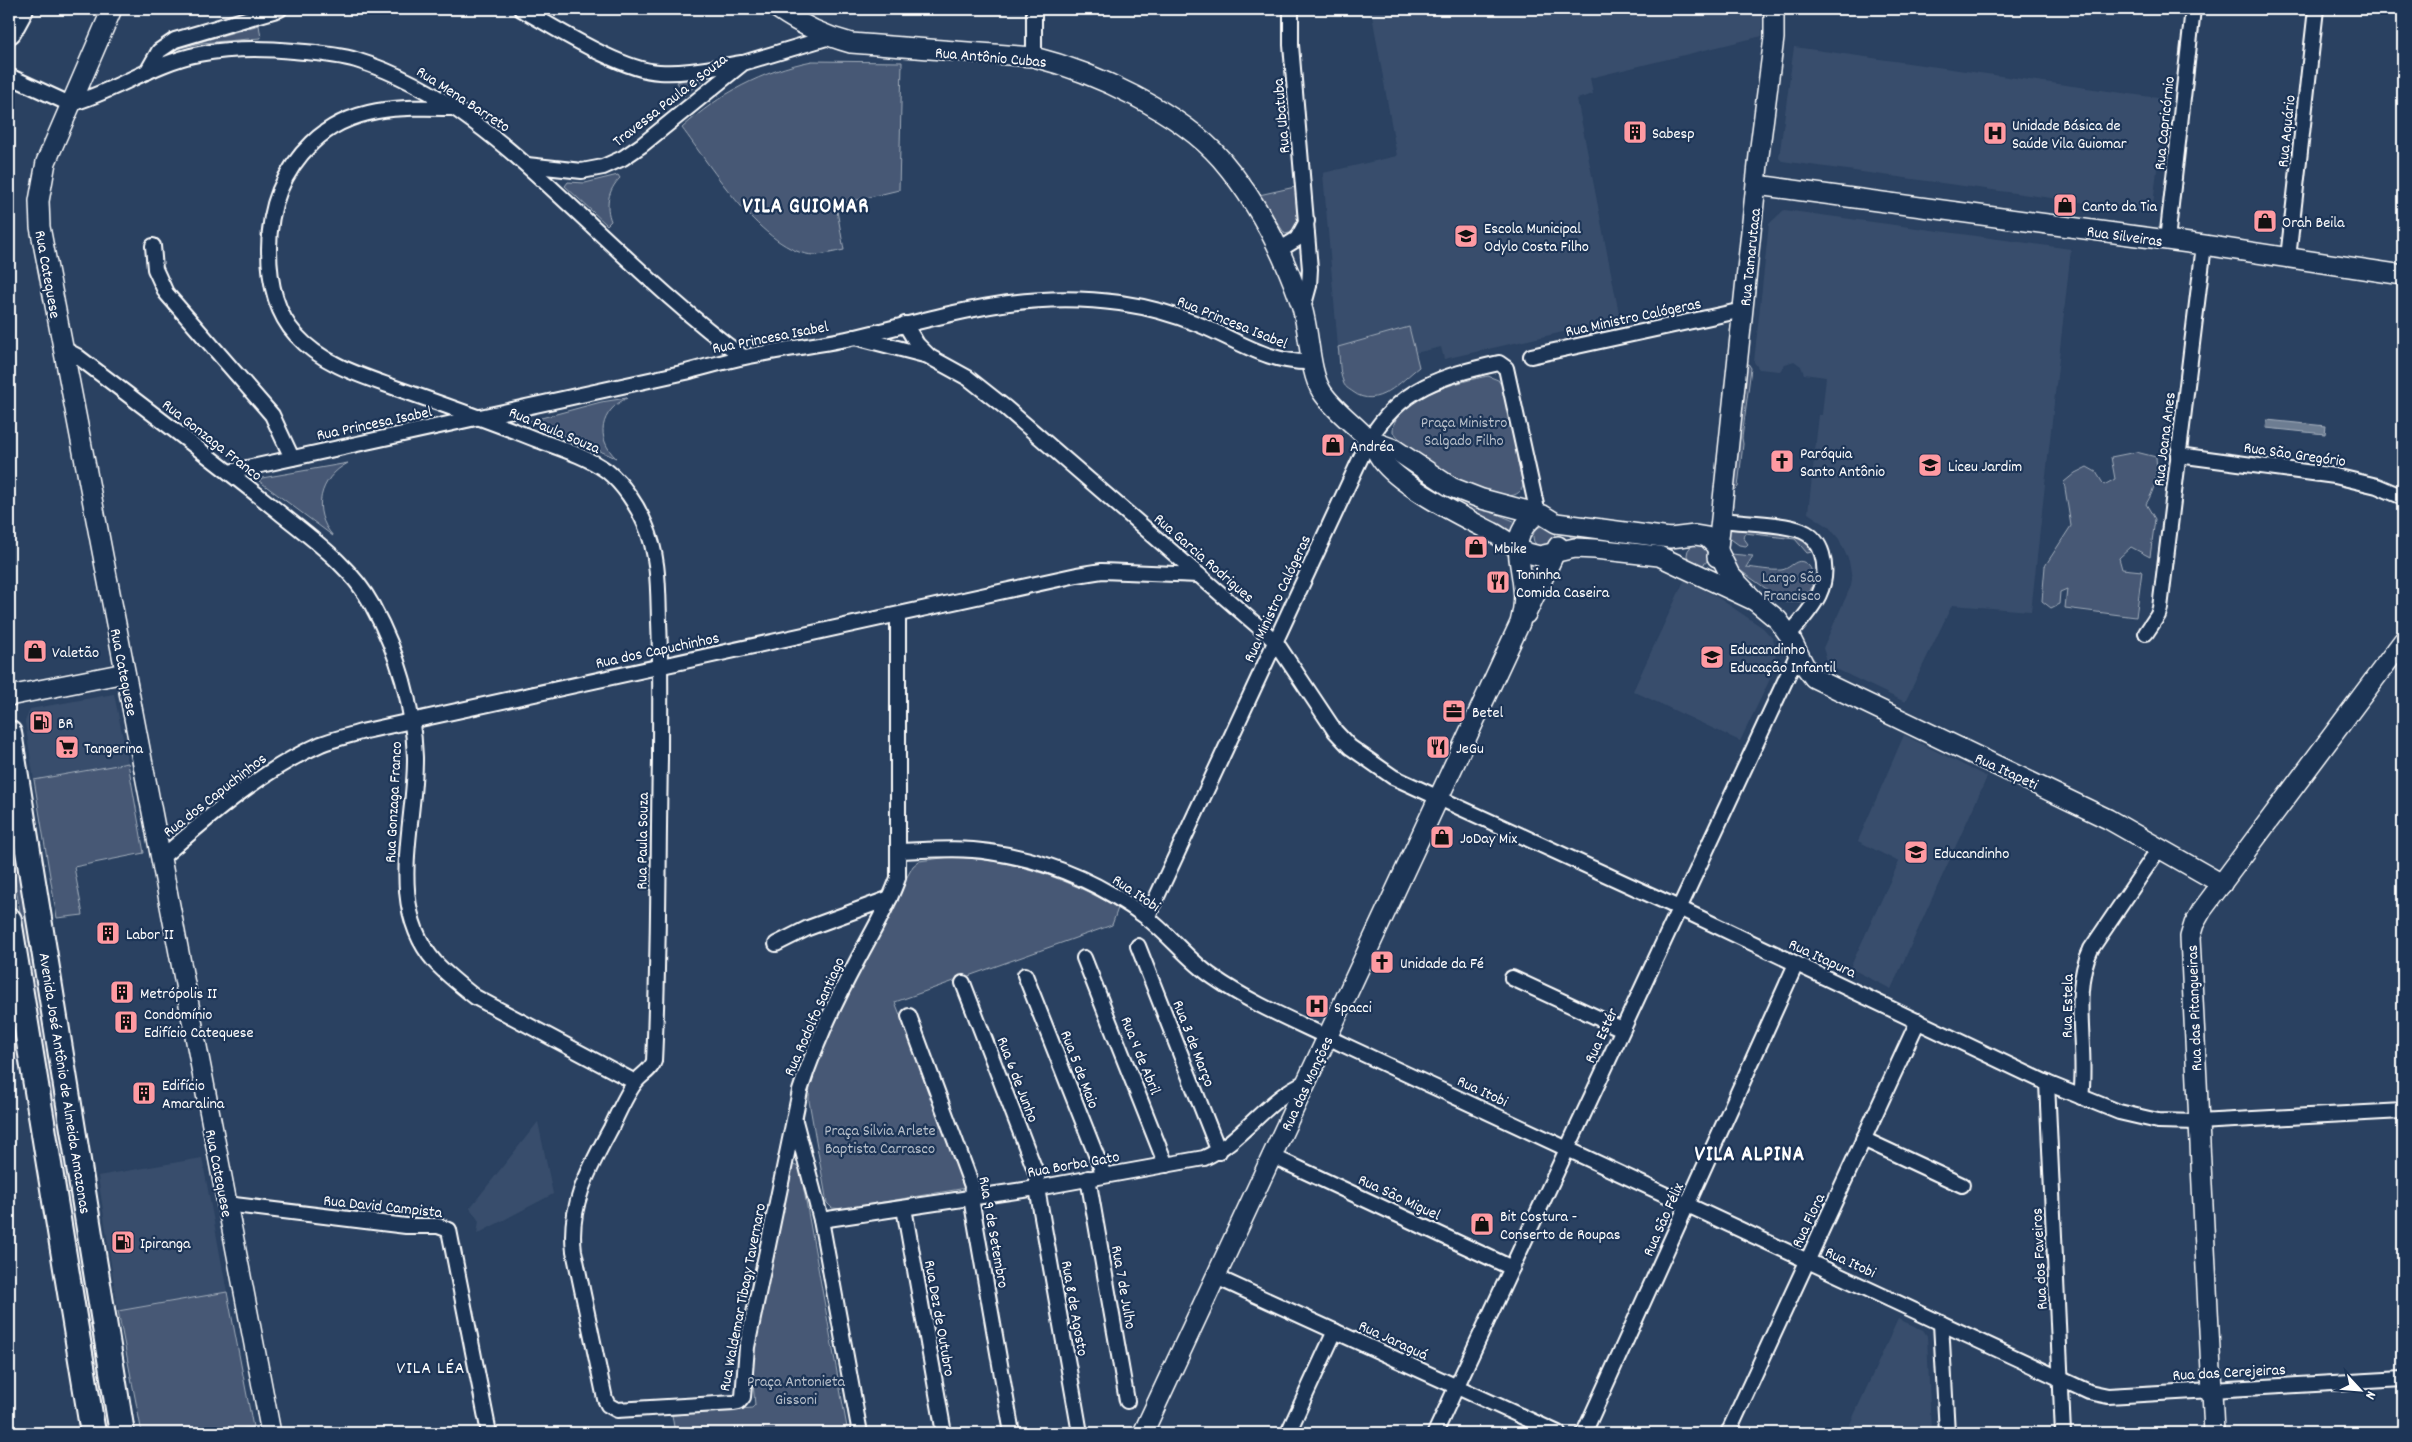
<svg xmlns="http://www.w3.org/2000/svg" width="2412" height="1442" viewBox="0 0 2412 1442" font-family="Dekko,sans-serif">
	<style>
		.built { fill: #394e6c }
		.green { fill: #465975; stroke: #a2acba }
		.water { fill: #6d7d92; stroke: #a7b1be }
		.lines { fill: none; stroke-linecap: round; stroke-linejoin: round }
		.street-casing { stroke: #fff; stroke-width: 18 }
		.secondary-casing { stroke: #fff; stroke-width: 22 }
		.highway-casing { stroke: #fff; stroke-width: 28 }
		.street { stroke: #1d3557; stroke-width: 14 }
		.secondary { stroke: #1d3557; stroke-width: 19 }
		.highway { stroke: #1d3557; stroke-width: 24 }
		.labels { text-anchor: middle; stroke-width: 4.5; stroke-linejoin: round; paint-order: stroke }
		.street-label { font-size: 16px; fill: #fff; stroke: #1d3557 }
		.poi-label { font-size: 16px; fill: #fff; stroke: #1d3557; text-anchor: start }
		.park-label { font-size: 16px; fill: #b5bdc8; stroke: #1d3557 }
		.neighbourhood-label { font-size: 18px; letter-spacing: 1px; fill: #fff; stroke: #1d3557 }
		.district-label { font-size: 21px; font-weight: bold; letter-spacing: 1px; fill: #fff; stroke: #1d3557 }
	</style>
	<rect width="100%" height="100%" fill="#2a4161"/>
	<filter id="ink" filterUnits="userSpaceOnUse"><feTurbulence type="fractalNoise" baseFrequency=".02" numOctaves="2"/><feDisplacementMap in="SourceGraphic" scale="10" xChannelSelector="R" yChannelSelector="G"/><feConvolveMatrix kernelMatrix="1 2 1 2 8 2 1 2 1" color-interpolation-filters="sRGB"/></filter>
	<g filter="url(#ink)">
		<g class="built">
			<polygon points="1371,9 1762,9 1762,36 1590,78 1593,94 1577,99 1620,319 1444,359 1441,347 1415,353 1409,327 1338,347 1323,173 1397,156"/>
			<polygon points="1794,47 2165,99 2153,205 2150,209 2145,211 1782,161 1779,158"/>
			<polygon points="1784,210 2071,249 2031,611 1952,605 1905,702 1832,667 1828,664 1823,648 1851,586 1852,579 1849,561 1839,539 1829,527 1808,513 1819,415 1822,415 1826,377 1804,374 1801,366 1794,361 1785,364 1780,371 1759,369 1754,362 1769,224"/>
			<polygon points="1685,579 1720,599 1763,628 1773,639 1776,652 1771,677 1740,741 1633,691"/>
			<polygon points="114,694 128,763 34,780 25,722 30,709"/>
			<polygon points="1904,735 1987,777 1891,989 1850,968 1899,862 1858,841"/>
			<polygon points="538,1122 553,1194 477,1234 479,1221 470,1208"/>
			<polygon points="202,1158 227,1292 118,1311 98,1176"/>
			<polygon points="1898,1319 1923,1330 1927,1336 1931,1433 1846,1433"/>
		</g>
		<g class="green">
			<polygon points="259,25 261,38 201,43 168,51"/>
			<path d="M812,61l90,1 -3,128 -63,15 8,45c-10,2 -21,5 -30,5 -50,-2 -104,-90 -132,-127 37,-34 80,-57 130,-67z"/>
			<polygon points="706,74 709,75 707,77 684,95 677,82"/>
			<path d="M618,175l2,3c-12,12 -15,28 -9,43l-4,4 -42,-39 3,-4 17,1z"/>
			<polygon points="1295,187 1298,222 1294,232 1285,234 1259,195"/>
			<path d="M1409,327l10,40c-18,14 -42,43 -66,25 -4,-3 -9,-5 -10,-11 -4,-9 -3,-24 -5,-34z"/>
			<polygon points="1747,362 1751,368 1742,438 1743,444 1738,487 1732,493"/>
			<path d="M1488,376l10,4 6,9 19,97c-12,36 -117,-34 -130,-54 -1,-35 69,-51 95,-56z"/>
			<path d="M627,398c-27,13 -32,40 -11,60l-86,-37 71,-19z"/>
			<path d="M2136,452l20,5c2,17 -1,33 -10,47l9,15 -5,38 -19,-10 -12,11 3,11 20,2 -6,46 -71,-9 2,-19 -7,3 -1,12 -8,4 -9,-7 3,-35 26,-40 -7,-44 11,-9 12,-6 9,5 8,13 11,-6 -4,-22z"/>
			<polygon points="1391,455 1441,491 1514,521 1516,522 1512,532 1449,501 1389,458"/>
			<path d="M348,463c-29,15 -37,48 -15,73l-74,-55 3,-3z"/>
			<polygon points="1728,526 1793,533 1810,543 1812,552 1807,553 1795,539 1745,533 1743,537 1748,544 1746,546 1739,545 1728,537"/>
			<circle cx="1544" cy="537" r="11"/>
			<polygon points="1571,534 1673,546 1671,551 1570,537"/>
			<circle cx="1698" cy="555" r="11"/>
			<path d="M1731,554l22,2 -7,11c11,1 25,4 35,3 11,-1 16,-16 28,-4 3,4 5,9 4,14 -1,11 -6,17 -14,22h-14l-54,-38 -2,-9z"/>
			<polygon points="128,763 144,853 74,867 83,915 57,918 34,780"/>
			<polygon points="9,814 110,1433 104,1433 9,844"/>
			<path d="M950,857c65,3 112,19 168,51l-6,17 -217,77 73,184 -2,2 -124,21 -10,-1 -5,-5 -18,-102c-1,-25 15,-51 24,-73 25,-55 51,-110 80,-162l6,-5z"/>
			<polygon points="792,1164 800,1168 848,1433 675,1433 672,1415 752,1408 755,1405 751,1362 789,1168"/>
			<polygon points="227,1292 253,1427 219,1433 142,1433 118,1311"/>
		</g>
		<polygon class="water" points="2267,420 2326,426 2325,434 2266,428"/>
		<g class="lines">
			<g class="street-casing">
				<g id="street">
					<path d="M521,9c35,19 99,61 138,63 27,2 56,-5 83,-9"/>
					<polyline points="1291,9 1291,45 1310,269 1309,286 1303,308"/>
					<polyline points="1034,57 1034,9"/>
					<polyline points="147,72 159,51 175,40 280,9"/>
					<path d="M9,76l61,28c44,-12 83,-41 129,-50 31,-6 63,-6 95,-3 20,2 42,3 62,9 86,26 153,88 217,148 56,52 109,104 170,149"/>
					<path d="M454,108c-51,-1 -103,-3 -142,35 -30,29 -43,65 -43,106 0,30 6,63 27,86 25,28 63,40 97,52 48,17 95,33 142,52 24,9 51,17 72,32 16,13 30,34 38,53 14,31 13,64 14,97 2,46 1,92 1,138 -2,100 -1,201 -6,302 -3,10 -14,14 -20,23 -9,13 -16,29 -23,44 -21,39 -43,77 -37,123l31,148 3,6 9,5 117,-7 5,-1 4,-5 4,-50 53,-256c14,-45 35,-89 57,-130 14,-27 31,-54 41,-83v-263"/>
					<polyline points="527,165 582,171 603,167 623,158 642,145 743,63 830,37"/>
					<polyline points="2167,240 2193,9"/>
					<polyline points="153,246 155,269 166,293 272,415 292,458"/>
					<polyline points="1279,250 1297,239 1307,221"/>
					<polyline points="2288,258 2316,9"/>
					<polyline points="905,324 917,344 928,355"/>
					<polyline points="855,337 928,356 968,378 1006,408 1275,641 1335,731 1350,747 1393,777 1679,908 2047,1083 2119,1112 2158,1121 2198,1122 2403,1111"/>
					<path d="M62,348l15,8c66,50 132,100 197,152 35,29 76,56 98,97 25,46 41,99 43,152 1,67 -30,148 20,205 12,13 26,24 40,35l160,85"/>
					<polyline points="1531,356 1743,310"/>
					<polyline points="2178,455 2335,476 2377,486 2403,497"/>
					<path d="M229,472l457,-100c20,-5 39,-11 59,-15 37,-8 75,-12 111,-20 93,-22 167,-48 264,-34 28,4 54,11 80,22 39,16 69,39 113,37"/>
					<path d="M1722,520c21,3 62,3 80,11 10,4 17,13 20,23 10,35 -12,56 -33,81"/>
					<polyline points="2146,633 2158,615 2160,608 2204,245"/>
					<path d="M899,851c30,-1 61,-4 91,1 56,8 110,31 156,65 24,18 42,43 67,60 40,28 88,47 131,68l745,347 19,4 295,-17"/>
					<path d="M160,859c50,-43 100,-88 161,-115 13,-5 27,-8 40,-12l716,-157 25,-4 97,4"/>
					<path d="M1147,918l222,-478c32,-53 73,-64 130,-77l7,5 32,146"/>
					<polyline points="776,944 808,928 890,898"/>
					<polyline points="1138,946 1219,1152"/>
					<polyline points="1084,958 1166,1165"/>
					<polyline points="1025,975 1104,1175"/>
					<polyline points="1512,978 1622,1029"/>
					<polyline points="963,983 1037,1175 1037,1188 1080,1433"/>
					<polyline points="909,1016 972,1186 971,1198 1012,1433"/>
					<polyline points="2047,1083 2063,1433"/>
					<path d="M2081,1097c7,-47 -11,-105 10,-148l69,-102"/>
					<polyline points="795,1121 821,1220 860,1433"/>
					<polyline points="1863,1139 1962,1185"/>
					<polyline points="1272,1156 1512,1268"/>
					<polyline points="1088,1178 1127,1401"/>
					<polyline points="226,1204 406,1226 438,1226 449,1230 489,1433"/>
					<polyline points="904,1208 944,1433"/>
					<path d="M821,1220l216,-32 167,-30c40,-18 62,-59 102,-76"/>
					<polyline points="1216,1277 1558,1433"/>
					<polyline points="1941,1323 1947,1433"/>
					<polyline points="1288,1433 1335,1331"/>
					<polyline points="1435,1433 1798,653"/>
					<polyline points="1584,1433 1796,964"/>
					<polyline points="1728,1433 1918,1021"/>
				</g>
			</g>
			<g class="secondary-casing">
				<g id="secondary">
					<polyline points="112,9 46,162 39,201 40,227 271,1433"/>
					<path d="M778,9c23,16 46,27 73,34l183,14c60,15 146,55 187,102 35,41 61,91 79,142 10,26 8,69 22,91 12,18 31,31 45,46 7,7 10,17 17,25 22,26 77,53 108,69 11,6 21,14 32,20l15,4 36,-8 20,1 64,7 96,45"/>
					<polyline points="1757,185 2204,245 2403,275"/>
					<polyline points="1369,440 1394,449 1451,487 1482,499 1543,515 1556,523 1670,538 1695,535 1707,537 1715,545 1730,575 1755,601 1778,620 1789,635 1804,665 1814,678 2108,819 2222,884"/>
					<polyline points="1717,557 1759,155 1774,38 1774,9"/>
					<polyline points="1526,614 1558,546"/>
					<polyline points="9,696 125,673"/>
					<path d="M1143,1433l377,-810c3,-12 5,-23 3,-35 -2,-30 -16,-54 15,-74"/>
					<polyline points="2214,1433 2190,937 2194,924 2202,910 2403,641"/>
				</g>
			</g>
			<g class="highway-casing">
				<g id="highway">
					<polyline points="9,31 21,9"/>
					<polyline points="9,733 122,1433"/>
					<polyline points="9,920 93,1433"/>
				</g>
			</g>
			<use href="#street" class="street"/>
			<use href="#secondary" class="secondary"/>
			<use href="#highway" class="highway"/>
		</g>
	</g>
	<defs>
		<g id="building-square" transform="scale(1.25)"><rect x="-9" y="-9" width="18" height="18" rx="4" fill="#ff9aa2" stroke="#1d3557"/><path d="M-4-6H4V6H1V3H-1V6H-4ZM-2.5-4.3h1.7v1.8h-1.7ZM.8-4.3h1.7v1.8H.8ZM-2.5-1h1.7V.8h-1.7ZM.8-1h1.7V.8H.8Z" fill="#111"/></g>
		<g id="hospital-square" transform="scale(1.25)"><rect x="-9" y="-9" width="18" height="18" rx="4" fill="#ff9aa2" stroke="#1d3557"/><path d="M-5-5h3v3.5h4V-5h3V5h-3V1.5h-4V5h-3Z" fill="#111"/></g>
		<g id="shop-square" transform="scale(1.25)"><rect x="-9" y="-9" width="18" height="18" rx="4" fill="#ff9aa2" stroke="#1d3557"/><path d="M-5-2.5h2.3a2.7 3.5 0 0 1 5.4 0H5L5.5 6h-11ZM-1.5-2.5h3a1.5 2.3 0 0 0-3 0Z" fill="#111"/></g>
		<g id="school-square" transform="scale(1.25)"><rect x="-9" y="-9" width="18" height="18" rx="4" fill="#ff9aa2" stroke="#1d3557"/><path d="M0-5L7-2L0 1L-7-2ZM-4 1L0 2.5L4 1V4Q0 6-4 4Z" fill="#111"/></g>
		<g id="church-square" transform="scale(1.25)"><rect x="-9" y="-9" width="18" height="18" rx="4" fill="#ff9aa2" stroke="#1d3557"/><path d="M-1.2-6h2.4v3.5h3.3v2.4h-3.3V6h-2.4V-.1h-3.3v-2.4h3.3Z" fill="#111"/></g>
		<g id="restaurant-square" transform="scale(1.25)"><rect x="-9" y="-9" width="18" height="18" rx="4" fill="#ff9aa2" stroke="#1d3557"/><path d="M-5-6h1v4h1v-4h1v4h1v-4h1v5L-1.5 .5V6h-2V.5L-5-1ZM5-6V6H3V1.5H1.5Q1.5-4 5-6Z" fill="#111"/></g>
		<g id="office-square" transform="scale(1.25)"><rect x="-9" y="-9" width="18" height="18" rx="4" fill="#ff9aa2" stroke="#1d3557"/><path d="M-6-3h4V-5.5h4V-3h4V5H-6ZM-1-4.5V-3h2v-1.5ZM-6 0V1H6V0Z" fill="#111"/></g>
		<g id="fuel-square" transform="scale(1.25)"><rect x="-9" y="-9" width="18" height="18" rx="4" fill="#ff9aa2" stroke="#1d3557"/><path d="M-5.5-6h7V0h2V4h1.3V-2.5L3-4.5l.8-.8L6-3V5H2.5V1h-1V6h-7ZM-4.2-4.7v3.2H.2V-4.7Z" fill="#111"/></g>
		<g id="supermarket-square" transform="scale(1.25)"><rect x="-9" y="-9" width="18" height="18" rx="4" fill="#ff9aa2" stroke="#1d3557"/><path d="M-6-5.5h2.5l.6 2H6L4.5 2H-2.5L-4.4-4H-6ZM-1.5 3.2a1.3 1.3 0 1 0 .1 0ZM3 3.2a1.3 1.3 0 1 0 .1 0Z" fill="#111"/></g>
	</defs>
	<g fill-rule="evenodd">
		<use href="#building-square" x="1635" y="132"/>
		<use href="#hospital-square" x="1995" y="133"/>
		<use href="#shop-square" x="2065" y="205"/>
		<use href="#shop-square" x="2265" y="221"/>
		<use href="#school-square" x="1466" y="236"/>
		<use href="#shop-square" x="1333" y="445"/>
		<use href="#church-square" x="1782" y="461"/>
		<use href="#school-square" x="1930" y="465"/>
		<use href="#shop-square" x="1476" y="547"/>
		<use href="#restaurant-square" x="1498" y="582"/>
		<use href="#shop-square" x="35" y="651"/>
		<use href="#school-square" x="1712" y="657"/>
		<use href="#office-square" x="1454" y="711"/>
		<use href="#fuel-square" x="41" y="722"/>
		<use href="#supermarket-square" x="67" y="747"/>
		<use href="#restaurant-square" x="1438" y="747"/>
		<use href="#shop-square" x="1442" y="837"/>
		<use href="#school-square" x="1916" y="852"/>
		<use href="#building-square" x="108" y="933"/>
		<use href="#church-square" x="1382" y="962"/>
		<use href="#building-square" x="122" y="992"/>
		<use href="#hospital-square" x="1317" y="1006"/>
		<use href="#building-square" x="126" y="1022"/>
		<use href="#building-square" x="144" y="1093"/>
		<use href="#shop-square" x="1482" y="1224"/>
		<use href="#fuel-square" x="123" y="1242"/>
	</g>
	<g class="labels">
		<g class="street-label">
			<text transform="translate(991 56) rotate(5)" y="6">Rua Antônio Cubas</text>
			<text transform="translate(464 98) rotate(33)" y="6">Rua Mena Barreto</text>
			<text transform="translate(669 99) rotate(-38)" y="6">Travessa Paula e Souza</text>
			<text transform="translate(1280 116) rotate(-95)" y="6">Rua Ubatuba</text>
			<text transform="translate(2163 123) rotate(-84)" y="6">Rua Capricórnio</text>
			<text transform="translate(2285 131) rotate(-84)" y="6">Rua Aquário</text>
			<text transform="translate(2125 235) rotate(8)" y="6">Rua Silveiras</text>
			<text transform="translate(1749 257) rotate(-84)" y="6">Rua Tamarutaca</text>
			<text transform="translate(49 274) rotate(80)" y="6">Rua Catequese</text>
			<text transform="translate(1633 316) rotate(-12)" y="6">Rua Ministro Calógeras</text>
			<text transform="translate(1233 321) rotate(22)" y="6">Rua Princesa Isabel</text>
			<text transform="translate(770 336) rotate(-11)" y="6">Rua Princesa Isabel</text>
			<text transform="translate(374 422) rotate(-12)" y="6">Rua Princesa Isabel</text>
			<text transform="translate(555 429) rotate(23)" y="6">Rua Paula Souza</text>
			<text transform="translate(213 439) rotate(38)" y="6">Rua Gonzaga Franco</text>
			<text transform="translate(2163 439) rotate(-83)" y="6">Rua Joana Anes</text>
			<text transform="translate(2295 453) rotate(8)" y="6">Rua São Gregório</text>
			<text transform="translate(1205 557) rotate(41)" y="6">Rua Garcia Rodrigues</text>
			<text transform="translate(1276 598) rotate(-65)" y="6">Rua Ministro Calógeras</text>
			<text transform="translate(657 649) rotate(-12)" y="6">Rua dos Capuchinhos</text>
			<text transform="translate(125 672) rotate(79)" y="6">Rua Catequese</text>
			<text transform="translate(2007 770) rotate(25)" y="6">Rua Itapeti</text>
			<text transform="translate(214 794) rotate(-38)" y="6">Rua dos Capuchinhos</text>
			<text transform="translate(392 802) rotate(-87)" y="6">Rua Gonzaga Franco</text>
			<text transform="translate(641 841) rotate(-89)" y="6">Rua Paula Souza</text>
			<text transform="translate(1137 892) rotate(34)" y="6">Rua Itobi</text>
			<text transform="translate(1823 957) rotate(25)" y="6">Rua Itapura</text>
			<text transform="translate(2066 1006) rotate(-89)" y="6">Rua Estela</text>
			<text transform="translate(2193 1008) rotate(-92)" y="6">Rua das Pitangueiras</text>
			<text transform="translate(813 1016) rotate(-66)" y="6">Rua Rodolfo Santiago</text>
			<text transform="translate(1600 1035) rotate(-65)" y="6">Rua Estér</text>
			<text transform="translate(1195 1043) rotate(69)" y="6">Rua 3 de Março</text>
			<text transform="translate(1142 1055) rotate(68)" y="6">Rua 4 de Abril</text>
			<text transform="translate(1081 1069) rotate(69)" y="6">Rua 5 de Maio</text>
			<text transform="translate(1019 1079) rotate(69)" y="6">Rua 6 de Junho</text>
			<text transform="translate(66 1083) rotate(81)" y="6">Avenida José Antônio de Almeida Amazonas</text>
			<text transform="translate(1306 1083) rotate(-65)" y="6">Rua das Monções</text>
			<text transform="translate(1483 1090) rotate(25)" y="6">Rua Itobi</text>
			<text transform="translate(1073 1163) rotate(-10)" y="6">Rua Borba Gato</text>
			<text transform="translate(220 1173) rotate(79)" y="6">Rua Catequese</text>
			<text transform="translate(1400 1196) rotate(25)" y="6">Rua São Miguel</text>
			<text transform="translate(383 1205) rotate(6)" y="6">Rua David Campista</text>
			<text transform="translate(1662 1219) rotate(-66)" y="6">Rua São Félix</text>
			<text transform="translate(1807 1220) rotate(-65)" y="6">Rua Flora</text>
			<text transform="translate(995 1232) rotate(80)" y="6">Rua 9 de Setembro</text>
			<text transform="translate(2038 1259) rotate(-93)" y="6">Rua dos Faveiros</text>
			<text transform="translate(1851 1261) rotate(25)" y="6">Rua Itobi</text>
			<text transform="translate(1125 1287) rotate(80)" y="6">Rua 7 de Julho</text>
			<text transform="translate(741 1297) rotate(-79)" y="6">Rua Waldemar Tibagy Tavernaro</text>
			<text transform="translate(1076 1308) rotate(80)" y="6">Rua 8 de Agosto</text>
			<text transform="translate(941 1318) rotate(80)" y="6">Rua Dez de Outubro</text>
			<text transform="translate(1394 1339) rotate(25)" y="6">Rua Jaraguá</text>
			<text transform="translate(2229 1371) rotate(-3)" y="6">Rua das Cerejeiras</text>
		</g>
		<g class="poi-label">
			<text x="2012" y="130">Unidade Básica de<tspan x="2012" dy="18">Saúde Vila Guiomar</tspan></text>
			<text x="1652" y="138">Sabesp</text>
			<text x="2082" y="211">Canto da Tia</text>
			<text x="2282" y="227">Orah Beila</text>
			<text x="1484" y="233">Escola Municipal<tspan x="1484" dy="18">Odylo Costa Filho</tspan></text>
			<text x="1350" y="451">Andréa</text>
			<text x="1800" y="458">Paróquia<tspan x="1800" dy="18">Santo Antônio</tspan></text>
			<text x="1948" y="471">Liceu Jardim</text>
			<text x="1494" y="553">Mbike</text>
			<text x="1516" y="579">Toninha<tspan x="1516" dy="18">Comida Caseira</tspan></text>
			<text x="1730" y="654">Educandinho<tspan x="1730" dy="18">Educação Infantil</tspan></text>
			<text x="52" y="657">Valetão</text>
			<text x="1472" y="717">Betel</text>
			<text x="58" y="728">BR</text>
			<text x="84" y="753">Tangerina</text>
			<text x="1456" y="753">JeGu</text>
			<text x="1460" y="843">JoDay Mix</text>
			<text x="1934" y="858">Educandinho</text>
			<text x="126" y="939">Labor II</text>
			<text x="1400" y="968">Unidade da Fé</text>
			<text x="140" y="998">Metrópolis II</text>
			<text x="1334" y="1012">Spacci</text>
			<text x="144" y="1019">Condomínio<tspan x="144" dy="18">Edifício Catequese</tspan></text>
			<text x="162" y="1090">Edifício<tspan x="162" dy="18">Amaralina</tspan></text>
			<text x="1500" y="1221">Bit Costura -<tspan x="1500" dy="18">Conserto de Roupas</tspan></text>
			<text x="140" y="1248">Ipiranga</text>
		</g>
		<g class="park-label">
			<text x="1464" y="427">Praça Ministro<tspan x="1464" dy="18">Salgado Filho</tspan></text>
			<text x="1792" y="582">Largo São<tspan x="1792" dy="18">Francisco</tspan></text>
			<text x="880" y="1135">Praça Silvia Arlete<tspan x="880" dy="18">Baptista Carrasco</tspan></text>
			<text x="796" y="1386">Praça Antonieta<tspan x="796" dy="18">Gissoni</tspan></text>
		</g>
		<g class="neighbourhood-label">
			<text x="431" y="1373">VILA LÉA</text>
		</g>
		<g class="district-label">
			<text x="806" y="212">VILA GUIOMAR</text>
			<text x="1750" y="1160">VILA ALPINA</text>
		</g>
	</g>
	<rect width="2412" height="1442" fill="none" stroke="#1d3557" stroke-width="30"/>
	<rect x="15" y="15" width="2382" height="1412" fill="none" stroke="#fff" stroke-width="2" filter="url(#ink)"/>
	<g transform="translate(2360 1390) rotate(116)" stroke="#1d3557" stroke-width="4" paint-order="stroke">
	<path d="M0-4L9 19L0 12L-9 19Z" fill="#ffffff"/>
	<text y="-8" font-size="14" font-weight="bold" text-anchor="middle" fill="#ffffff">N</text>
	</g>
</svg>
